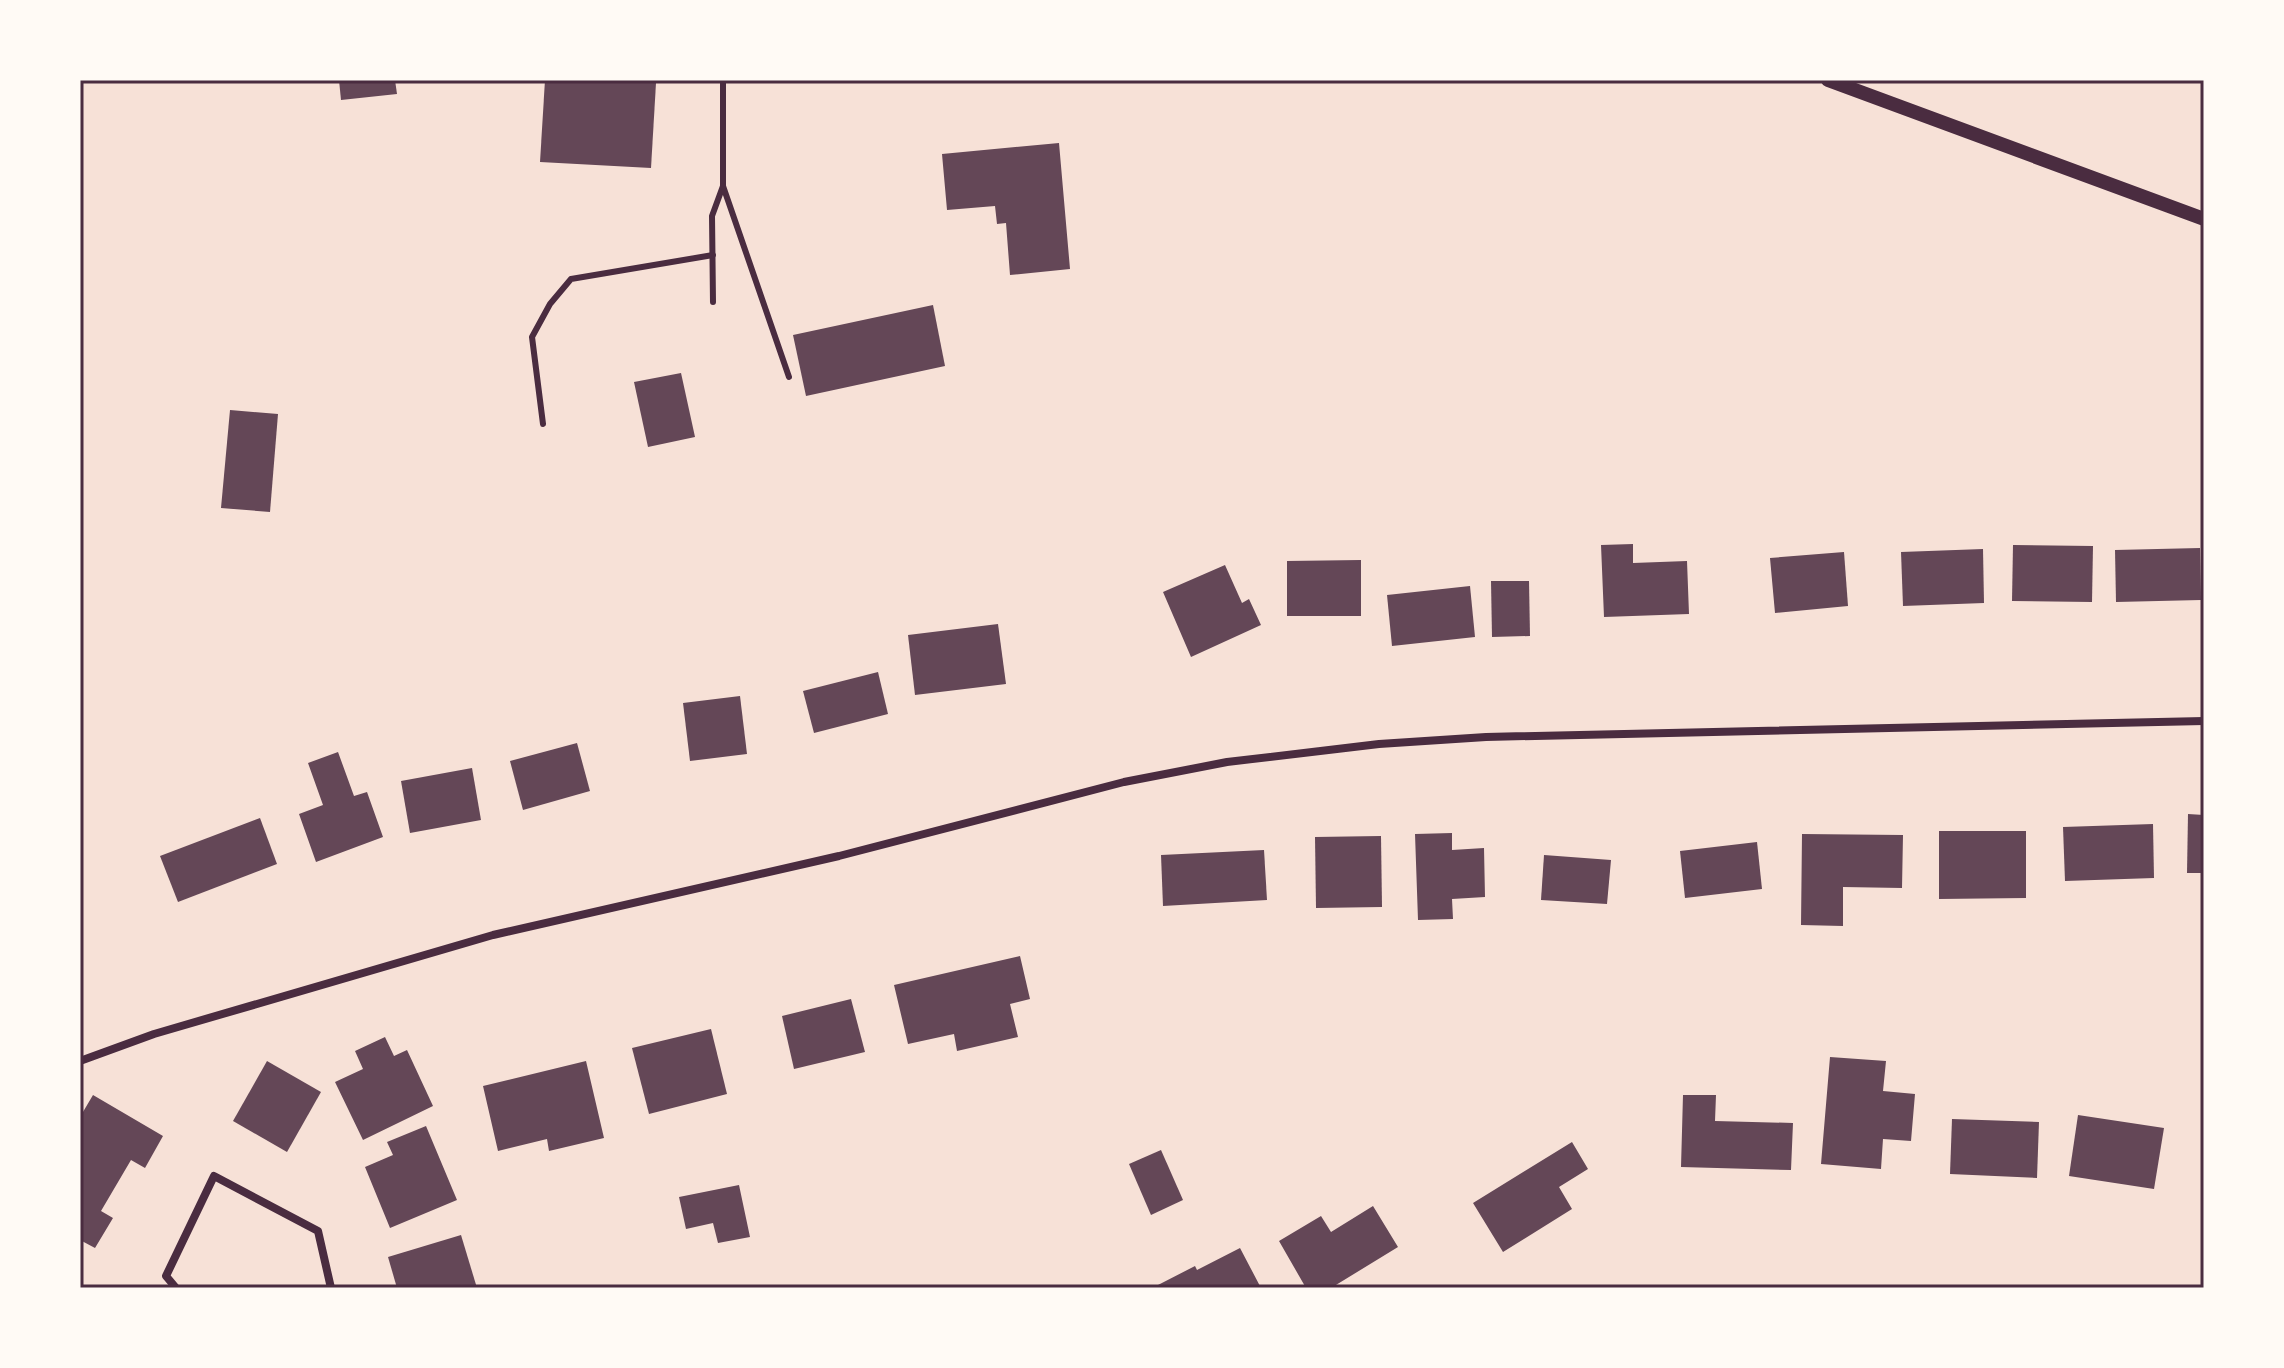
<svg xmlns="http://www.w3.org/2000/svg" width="2284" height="1368" viewBox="0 0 2284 1368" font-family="'Source Serif 4',serif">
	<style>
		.building { fill: #644757 }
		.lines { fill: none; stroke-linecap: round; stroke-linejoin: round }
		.service { stroke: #4a2c40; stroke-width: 6 }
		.minor { stroke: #4a2c40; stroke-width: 8 }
		.tertiary { stroke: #4a2c40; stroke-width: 14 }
		.neatline { fill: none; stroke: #4a2c40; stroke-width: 3 }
	</style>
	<rect width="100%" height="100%" fill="#f7e1d7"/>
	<g class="building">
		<polygon points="339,80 395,80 397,94 341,100"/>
		<polygon points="545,80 656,83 651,168 540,162"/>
		<polygon points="1059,143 1070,269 1010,275 1006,223 997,224 995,206 947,210 942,154"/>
		<polygon points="933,305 945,366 806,396 793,335"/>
		<polygon points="681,373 695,437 648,447 634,382"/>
		<polygon points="230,410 278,414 270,512 221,508"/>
		<polygon points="1633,544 1633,563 1687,561 1689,614 1604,617 1601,545"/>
		<polygon points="2013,545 2093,546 2092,602 2012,601"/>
		<polygon points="2200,548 2201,600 2116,602 2115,550"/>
		<polygon points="1983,549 1984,603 1903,606 1901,552"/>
		<polygon points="1844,552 1848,606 1775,613 1770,558"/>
		<polygon points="1361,560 1361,616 1287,616 1287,561"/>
		<polygon points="1225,565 1242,603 1249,599 1261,625 1191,657 1163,592"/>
		<polygon points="1491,581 1529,581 1530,636 1492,637"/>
		<polygon points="1470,586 1475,637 1392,646 1387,595"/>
		<polygon points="998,624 1006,684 915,695 908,635"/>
		<polygon points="878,672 888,714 814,733 803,691"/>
		<polygon points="740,696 747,754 690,761 683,703"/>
		<polygon points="577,743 590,791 523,810 510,761"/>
		<polygon points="338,752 354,796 367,792 383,837 316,862 299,814 323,805 308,763"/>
		<polygon points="472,768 481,820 410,833 401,781"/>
		<polygon points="2188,814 2204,815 2204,873 2187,873"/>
		<polygon points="260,818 277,864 178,902 160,856"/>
		<polygon points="2153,824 2154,878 2065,881 2063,827"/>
		<polygon points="1939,831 2026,831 2026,898 1939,899"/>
		<polygon points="1452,833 1452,850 1484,848 1485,897 1452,899 1453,919 1418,920 1415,834"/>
		<polygon points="1802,834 1903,835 1902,888 1843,887 1843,926 1801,925"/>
		<polygon points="1381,836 1382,907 1316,908 1315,837"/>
		<polygon points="1757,842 1762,889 1685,898 1680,851"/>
		<polygon points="1264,850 1267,900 1163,906 1161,855"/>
		<polygon points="1544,855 1611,860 1607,904 1541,900"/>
		<polygon points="1020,956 1030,999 1010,1004 1018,1037 957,1051 954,1034 908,1044 894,985"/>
		<polygon points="851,999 865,1052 794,1069 782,1016"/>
		<polygon points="711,1029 727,1094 649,1114 632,1048"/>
		<polygon points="385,1037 394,1056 407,1050 433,1106 363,1140 335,1082 363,1069 355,1051"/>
		<polygon points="1830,1057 1886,1061 1883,1091 1915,1094 1911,1141 1883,1139 1881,1169 1821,1164"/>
		<polygon points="267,1061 321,1092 287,1152 233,1121"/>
		<polygon points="586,1061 604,1138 549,1151 547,1139 498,1151 483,1086"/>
		<polygon points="93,1095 163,1136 145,1168 131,1160 101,1211 113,1218 95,1248 80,1240 80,1117"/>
		<polygon points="1683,1095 1716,1095 1715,1121 1793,1123 1791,1170 1681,1167"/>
		<polygon points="2078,1115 2164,1128 2154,1189 2069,1176"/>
		<polygon points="1952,1119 2039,1122 2037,1178 1950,1174"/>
		<polygon points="426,1126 457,1200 390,1228 365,1167 393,1155 387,1142"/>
		<polygon points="1572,1142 1588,1169 1559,1187 1572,1209 1503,1252 1473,1203"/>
		<polygon points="1161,1150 1183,1200 1151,1215 1129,1164"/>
		<polygon points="739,1185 750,1237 718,1243 713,1223 686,1229 679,1197"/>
		<polygon points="1373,1206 1398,1247 1331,1288 1306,1288 1279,1241 1321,1216 1331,1232"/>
		<polygon points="461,1235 477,1288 397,1288 388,1257"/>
		<polygon points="1240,1248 1261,1288 1160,1288 1158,1285 1195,1266 1197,1270"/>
	</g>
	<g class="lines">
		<g class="service">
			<polyline points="723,80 723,186 789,377"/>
			<polyline points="713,302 712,216 723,186"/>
			<polyline points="543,424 532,337 550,304 571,279 713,255"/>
		</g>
		<g class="minor">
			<polyline points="80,1061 154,1034 493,935 839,856 1124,782 1227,762 1379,744 1486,737 2204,721"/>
			<polyline points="176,1288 166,1276 214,1176 318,1231 331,1288"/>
		</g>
		<polyline class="tertiary" points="1828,80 2204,219"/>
	</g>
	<rect width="2284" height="1368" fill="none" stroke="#fffaf5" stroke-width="164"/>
	<rect x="82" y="82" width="2120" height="1204" class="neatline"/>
</svg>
